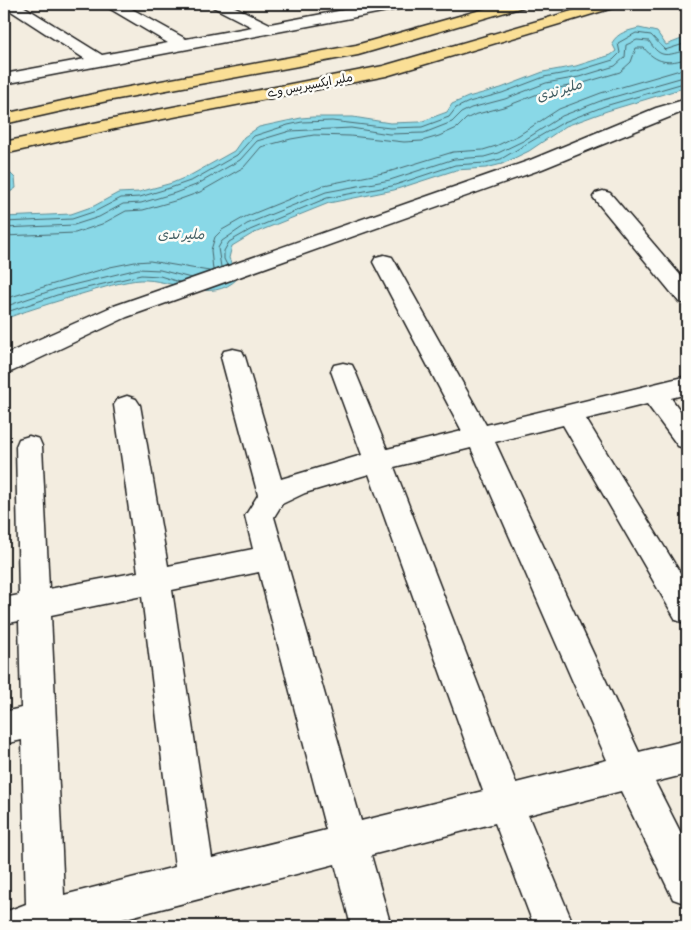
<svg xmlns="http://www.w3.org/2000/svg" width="691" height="930" viewBox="0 0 691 930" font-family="Pangolin,'Playpen Sans Arabic',sans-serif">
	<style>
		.water { fill: #89d8e7; stroke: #5d8d96 }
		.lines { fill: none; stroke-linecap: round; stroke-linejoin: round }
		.shore { stroke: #48676d; stroke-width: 1 }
		.minor-casing { stroke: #1c1c1c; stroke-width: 3 }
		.highway-casing { stroke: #1c1c1c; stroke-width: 3 }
		.minor { fill: #fdfcf7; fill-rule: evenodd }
		.highway { fill: #fadf96; fill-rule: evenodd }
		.labels { text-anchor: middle; stroke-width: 5; stroke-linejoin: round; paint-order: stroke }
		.far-street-label { font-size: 12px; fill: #1c1c1c; stroke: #fdfcf7 }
		.far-water-label { font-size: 14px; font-style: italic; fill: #425e63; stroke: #fdfcf7 }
	</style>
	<rect width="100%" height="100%" fill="#f3ede0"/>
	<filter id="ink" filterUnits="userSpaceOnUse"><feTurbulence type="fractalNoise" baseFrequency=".02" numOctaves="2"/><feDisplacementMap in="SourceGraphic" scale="10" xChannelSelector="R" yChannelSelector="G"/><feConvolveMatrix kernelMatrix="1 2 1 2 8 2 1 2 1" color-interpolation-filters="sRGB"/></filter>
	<g filter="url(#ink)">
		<g class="water">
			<path d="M639,28l18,4 9,13 21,-8v50l-80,24 -41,15 -37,25 -27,13 -16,4 -30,2 -62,20 -65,13 -77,31 -20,12 -3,12 9,20c-27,28 -66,0 -98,2 -15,1 -31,6 -45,10 -31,9 -61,18 -91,29v-102l67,-3 23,-8 24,-13 21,-1 33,-9 19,-8 43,-24 10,-14 15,-10 42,-9 12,-1h40l37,6 30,-1 27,-10 5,-8 16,-7 33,-9 42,-16 33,-6 35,-11 5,-4 -4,-8c6,-11 16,-12 27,-15z"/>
			<polygon points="4,170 8,171 15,178 16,188 4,196"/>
		</g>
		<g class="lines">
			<g class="shore">
				<polyline points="4,222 72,219 96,211 121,198 140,197 173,187 193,180 237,155 254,136 288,125 302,122 332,121 390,128 422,127 449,117 456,108 469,102 502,93 544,77 577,71 613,60 620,53 618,43 636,33 651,35 665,50 687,43"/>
				<path d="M4,228l70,-3 25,-8 24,-13 18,-1 34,-10 21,-8 44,-25 17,-19 33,-10 61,-3 38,6 35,-1 28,-11 9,-9 10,-5 34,-9 41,-16 33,-6 36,-11 10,-9 1,-12 11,-5 12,1c12,19 18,14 38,9"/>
				<path d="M4,236l71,-3 27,-9 24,-13 17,-1 35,-10 22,-8 44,-25 17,-20 30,-8 23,-4 36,1 54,6 18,-1 17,-5 18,-8 9,-9 8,-4 33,-9 41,-16 32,-6 40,-12 11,-10 5,-14h8c12,15 25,17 43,10"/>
				<polyline points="227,265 224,259 224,251 229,242 250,230 327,198 392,186 455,165 485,163 501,159 564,122 605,106 687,82"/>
				<polyline points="221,267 218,248 222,241 247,224 326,192 390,180 454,159 484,157 498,153 523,141 562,116 603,100 687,76"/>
				<polyline points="213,270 211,250 215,237 222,230 245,217 324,185 388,172 453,152 483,150 496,146 519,135 559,109 601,93 687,68"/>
				<polyline points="4,299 110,267 135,262 150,261 209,271"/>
				<polyline points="4,307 56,289 138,269 160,270 191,278"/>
				<polyline points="4,313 57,295 141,275 160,276 179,282"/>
			</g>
			<g class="minor-casing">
				<g id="minor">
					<polygon points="4,4 20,4 102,55 168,43 107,7 105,4 123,4 186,39 252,27 213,7 211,4 229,4 270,24 375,4 406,4 403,7 398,9 4,84 4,74 85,59 5,7"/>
					<polygon points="687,99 687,110 542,169 127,317 13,371 4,373 4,355 111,307 528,161 656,108"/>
					<polygon points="603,191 610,193 687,283 687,304 679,302 596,201 593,197 596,193"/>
					<path d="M384,255l8,2 3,5 91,163 201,-49v18l-16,4 16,22v29l-9,-3 -31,-42 -61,15 101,165v40l-11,-4 -113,-195 -68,17 144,310 48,-12v34l-32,8 32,63v59l-14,-5 -52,-108 -93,24 46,111h-40l-39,-103 -124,32 20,71h-40l-16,-62 -240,62h-91l1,-14 21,-8 -4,-164 -18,4v-32l17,-4 -2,-87 -15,3v-26l15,-3 -3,-149 3,-7 10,-3 10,3 3,7 7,143 89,-17 -24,-167 4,-6 9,-3 9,3 4,6 28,161 85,-17 -8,-33 13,-21 -37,-138 3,-6 9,-2 9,2 3,6 36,122 81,-24 -31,-84 3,-6 9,-2 9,2 3,6 32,78 75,-18 -89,-169 3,-5zM471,448l136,312 -91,23 -122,-316zM369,474l114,317 -122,30 -87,-304 8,-13 23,-11zM259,572l67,258 -114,28 -40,-268zM142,596l33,271 -111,28 -13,-280z"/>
				</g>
			</g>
			<g class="highway-casing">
				<g id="highway">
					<polygon points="502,4 526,4 523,7 358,55 107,101 4,124 4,114 107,91 356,45"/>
					<polygon points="596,4 619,4 616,7 386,76 132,125 4,154 4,142 132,115 383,66"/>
				</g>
			</g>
			<use href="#minor" class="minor"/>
			<use href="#highway" class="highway"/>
		</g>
	</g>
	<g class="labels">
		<g class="far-street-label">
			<text transform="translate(310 85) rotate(-11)" y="4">ملیر ایکسپریس وے</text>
		</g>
		<g class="far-water-label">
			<text transform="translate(559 90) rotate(-17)" y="5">ملیر ندی</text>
			<text x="181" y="239">ملیر ندی</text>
		</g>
	</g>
	<rect width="691" height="930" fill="none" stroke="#fdfcf7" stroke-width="20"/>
	<rect x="10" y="10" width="671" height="910" fill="none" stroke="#1c1c1c" stroke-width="2" filter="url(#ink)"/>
</svg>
